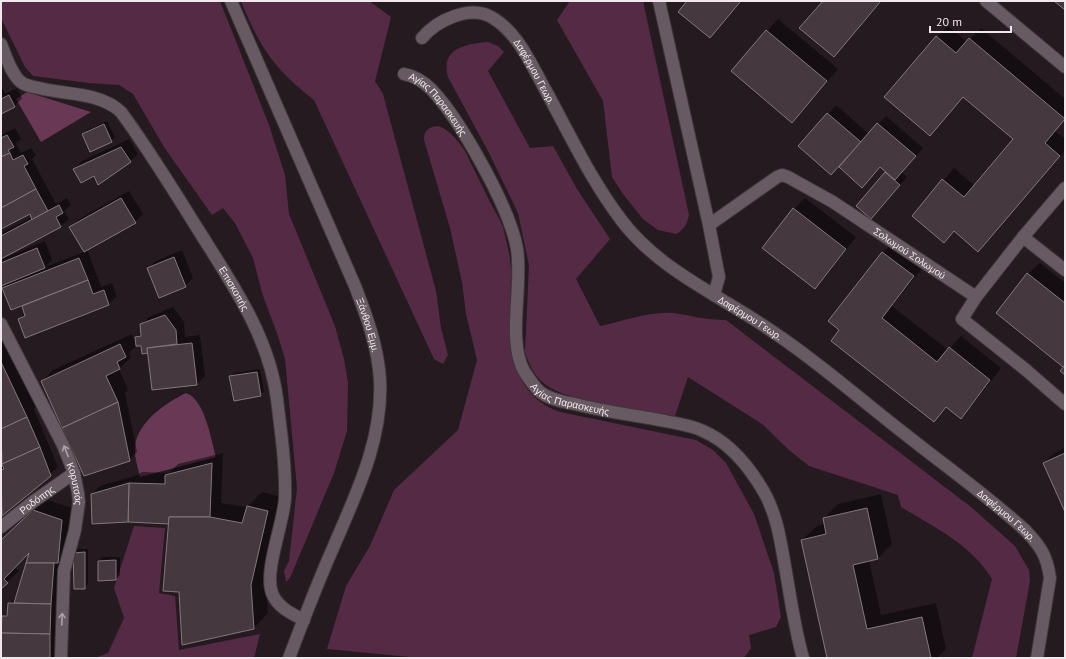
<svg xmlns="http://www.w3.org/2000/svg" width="1066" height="659" viewBox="0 0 1066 659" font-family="'PT Sans',sans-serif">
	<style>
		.green { fill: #552a44 }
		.forest { fill: #683855 }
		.shadow { fill: #0007 }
		.building { fill: #45383f; stroke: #85767e }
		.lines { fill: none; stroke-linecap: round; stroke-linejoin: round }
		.minor-casing { stroke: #40373c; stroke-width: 14 }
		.minor { stroke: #685a62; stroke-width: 12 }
		.oneway { stroke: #aca1a7 }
		.labels { text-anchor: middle; stroke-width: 3; stroke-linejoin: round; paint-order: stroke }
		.street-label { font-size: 10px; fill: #f0e8ec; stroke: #261a21 }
	</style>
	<rect width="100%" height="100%" fill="#261a21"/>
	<g class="green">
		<polygon points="1,1 220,1 269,125 285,175 289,214 335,326 344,359 348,383 347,431 334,473 290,578 286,582 284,571 289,561 297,488 285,359 278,336 263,296 253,258 235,223 223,208 212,215 164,147 133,94 119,85 89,83 33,76 25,67 1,18"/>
		<path d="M241,1h128l22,16 -16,64 8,13 53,197 5,37 7,27 -5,9 -9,-5 -120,-259c-40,-31 -54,-52 -73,-99z"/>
		<path d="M570,1h73l46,214c-2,9 -5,15 -13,19l-18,-4 -15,-11 -20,-25 -11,-17 -9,-76 -46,-81z"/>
		<path d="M488,42l10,4 6,6 -16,19 42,77 23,-2 24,43 33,50 -34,40 24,47c24,-5 49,-15 74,-13 19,3 31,7 52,7l245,187 44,39 14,24 1,11 -14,77h-44l20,-79c-20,-34 -58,-52 -91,-72l-3,-12 -89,-29 -20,-16 -27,-26 -74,-47 -13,39c-32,-6 -105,-13 -129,-31 -11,-8 -17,-20 -21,-33l4,-87 -11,-52 -30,-62 -40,-74c-8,-29 18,-33 40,-35z"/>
		<path d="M436,126c12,1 22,15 29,25 8,17 17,34 25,51 4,8 10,17 13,25 3,13 8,31 8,45 0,51 -12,118 49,140l136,28 17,10 13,13 28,51 20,59 7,44 -5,10 -27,8 2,13 -7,10h-324l-93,-9 19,-63 24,-40 24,-56 64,-60 19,-70 -11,-46 -4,-32 -12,-54 -26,-88c0,-9 3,-12 12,-14z"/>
		<polygon points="134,526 165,528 159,593 175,596 179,650 260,634 254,658 95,658 108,653 124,618 114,588"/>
	</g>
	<g class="forest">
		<polygon points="27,92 91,112 41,142 16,99"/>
		<path d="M186,393c19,6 25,47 30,64l-76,20c-2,-9 -6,-21 -5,-30 2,-25 32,-45 51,-54z"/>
	</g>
	<g class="shadow">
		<polygon points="689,1 742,1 710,37"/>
		<polygon points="824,1 882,1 834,56"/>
		<polygon points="778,19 838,69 792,121 732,71"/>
		<polygon points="948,26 967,42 981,28 1065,99 1065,119 1055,131 1065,139 1065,151 978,251 955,231 944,241 913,216 954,168 975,186 1015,139 964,96 930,134 937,37"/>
		<polygon points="1,85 5,94 17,88 22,98 15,106 1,113"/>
		<polygon points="836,105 869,134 886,116 923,148 902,172 907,177 879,210 857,205 887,172 880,166 862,186 839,166 831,174 799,146"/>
		<polygon points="107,121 115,137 111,141 83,134 87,130"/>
		<polygon points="15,128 21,139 16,143 21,153 31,148 36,155 32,159 56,204 67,198 71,205 64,211 69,219 61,226 5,255 6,257 45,241 52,260 45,267 84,252 71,227 79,219 129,191 143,214 135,222 87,249 101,287 112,283 117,296 109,304 26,336 19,319 25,313 22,305 3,288 10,281 1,284 1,259 3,257 1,258 1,233 32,217 30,213 1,228 1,135"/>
		<polygon points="129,139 138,154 130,161 94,175 74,169 82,161"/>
		<polygon points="805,198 856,237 826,276 814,287 764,248 794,209"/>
		<polygon points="895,241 925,265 892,306 948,350 961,336 1001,368 972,406 961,417 947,407 934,421 829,321 883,252"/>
		<polygon points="182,250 193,278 185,286 148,268 156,261"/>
		<polygon points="1040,263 1065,283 1065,374 1065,367 997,313 1028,274"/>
		<polygon points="173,307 184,322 185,337 200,335 205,376 197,384 148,352 142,345 137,345 129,353 131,357 119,369 128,390 125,393 137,452 129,460 42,381 53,370 132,334 136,343 136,337 141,332 141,325 149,317"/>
		<polygon points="7,339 37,405 34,409 58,467 1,515 1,468 4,466 1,459 1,342"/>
		<polygon points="260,369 264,391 260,395 230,377 234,373"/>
		<polygon points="1065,448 1065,509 1044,463 1056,452"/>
		<polygon points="223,453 221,503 247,507 262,492 282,497 265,570 268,613 254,628 183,643 180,591 170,523 92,494 100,486 138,475 142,472 169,473 178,464"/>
		<polygon points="881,494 892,544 878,558 869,560 881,615 936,603 946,649 937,658 828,658 802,540 817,526 825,524 824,518 838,504"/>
		<polygon points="45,499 72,508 57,658 1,658 3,617 9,611 9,604 17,596 31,550 14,567 19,571 1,588 1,541"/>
		<polygon points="78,549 88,549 88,584 84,588 74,553"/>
		<polygon points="103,557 120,557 120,575 116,579 99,561"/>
	</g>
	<g class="building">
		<polygon points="687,1 741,1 710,38 678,12"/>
		<polygon points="823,1 881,1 834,57 799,28"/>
		<polygon points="1054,1 1065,1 1065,10"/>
		<polygon points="766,30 827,81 792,123 731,71"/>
		<polygon points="936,36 956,53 969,38 1065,119 1045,143 1060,156 978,252 954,231 944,243 912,216 942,179 964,197 1013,139 963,97 930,136 884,97"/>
		<polygon points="9,95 15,107 1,114 1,99"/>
		<polygon points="827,113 861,142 831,175 798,146"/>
		<polygon points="877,123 916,156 895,180 880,167 862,188 839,167"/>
		<polygon points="104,124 112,142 90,152 82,134"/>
		<polygon points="7,135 14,147 8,150 10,153 1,157 1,138"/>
		<polygon points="121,147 131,162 98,185 94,176 81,183 73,169"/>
		<polygon points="10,153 13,160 23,155 28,164 24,166 36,189 1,208 1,157"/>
		<polygon points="885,172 900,185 871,219 856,206"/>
		<polygon points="36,189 48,211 32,220 30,214 1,229 1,208"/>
		<polygon points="121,198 136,223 84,252 69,227"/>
		<polygon points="59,205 63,213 56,217 61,227 1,259 1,236"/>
		<polygon points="793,208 846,249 815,289 762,248"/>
		<polygon points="37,248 45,268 1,286 1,263"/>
		<polygon points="882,252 914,276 882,318 937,362 949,347 990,380 961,419 946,407 934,422 831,341 839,330 828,321"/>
		<polygon points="174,257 186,287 159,298 147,268"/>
		<polygon points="79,258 88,280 11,310 2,288"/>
		<polygon points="1027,273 1065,303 1065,365 1063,367 996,313"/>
		<polygon points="88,280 93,294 104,290 109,305 25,338 18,319 25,316 22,306"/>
		<polygon points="165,315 176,330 177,344 147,348 148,353 142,354 141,346 136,346 135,337 141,336 140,324"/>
		<polygon points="192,343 197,385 152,390 147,348"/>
		<polygon points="120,344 126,357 117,362 120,369 106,376 118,402 62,428 41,381"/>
		<polygon points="1,362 27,417 1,429"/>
		<polygon points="1065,365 1065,375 1060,371"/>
		<polygon points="257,372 261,396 234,401 229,376"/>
		<polygon points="118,402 130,461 84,476 62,428"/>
		<polygon points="27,417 40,447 2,464 1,429"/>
		<polygon points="40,447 51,476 2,516 1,470 4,469 2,464"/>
		<polygon points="1065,453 1065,512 1043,463"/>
		<polygon points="212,463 210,517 169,517 169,524 128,522 129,483 165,484 165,475"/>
		<polygon points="129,483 128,522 92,524 91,494"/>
		<polygon points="247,506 268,511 251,585 254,629 182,645 179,592 163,591 169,517 210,517 242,523"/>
		<polygon points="867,508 878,559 853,565 867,629 922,617 931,658 827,658 801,540 826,534 823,518"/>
		<polygon points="33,510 62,520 58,563 26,563 29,553 4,579 8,583 1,589 1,540"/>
		<polygon points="85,552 85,589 74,589 73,553"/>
		<polygon points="116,560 116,580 98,581 98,561"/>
		<polygon points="26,563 54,563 51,604 14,603"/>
		<polygon points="8,603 51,604 50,634 1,633 2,616 7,616"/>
		<polygon points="1,633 50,634 50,658 1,658"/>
	</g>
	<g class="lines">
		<g class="minor-casing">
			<g id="minor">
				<path id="s1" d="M231,1l124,285c12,31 23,61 25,94 3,60 -24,114 -47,168 -16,36 -30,73 -44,110"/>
				<path id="s2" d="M659,1l50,224 68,-48 5,-2 6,2 45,25 143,95 -14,22 64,51 39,34"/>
				<polyline points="986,1 1065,67"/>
				<path id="s3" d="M422,38c15,-18 49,-34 71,-20 26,16 39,48 53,73 24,44 46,91 76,130 40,52 102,76 154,113 45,30 86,67 129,100 40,32 83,62 121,97 15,16 21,25 24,47l-13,80"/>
				<path id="s4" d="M1,44c5,12 10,30 20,38 5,4 13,5 18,6 27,7 61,4 82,24 28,38 53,79 78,119 33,53 70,105 78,168 4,33 9,67 8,100 -2,26 -21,72 -13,94 5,14 20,21 32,27"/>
				<path id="s5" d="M404,74c10,2 19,7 27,15 29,30 79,119 86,160 6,37 -10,91 7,122 4,6 9,14 14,19 9,9 25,12 37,14 30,8 60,11 90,17 13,3 26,4 38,10 26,11 47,37 61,61 14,25 17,53 22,80 5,29 9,58 17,86"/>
				<polyline points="709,225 719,277 714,295"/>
				<polyline points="1023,237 1065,188"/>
				<polyline points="976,297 1023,237 1065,270"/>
				<path id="s6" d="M1,324l62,121 11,28 4,20 1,9 -4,28 -11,41 -3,87"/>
				<path id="s7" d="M1,527l33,-26 40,-28"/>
			</g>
		</g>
		<use href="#minor" class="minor"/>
	</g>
	<defs><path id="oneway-shaft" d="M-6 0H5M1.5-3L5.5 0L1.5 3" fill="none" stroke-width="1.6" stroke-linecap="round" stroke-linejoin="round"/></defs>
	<g class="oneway">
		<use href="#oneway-shaft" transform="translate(66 451) rotate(-111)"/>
		<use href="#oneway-shaft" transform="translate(62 619) rotate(-88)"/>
	</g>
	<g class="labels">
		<g class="street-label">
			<text dy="4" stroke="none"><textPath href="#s3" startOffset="148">Δαφέρμου Γεωρ.</textPath></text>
			<text dy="4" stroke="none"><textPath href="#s5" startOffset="47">Αγίας Παρασκευής</textPath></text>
			<text dy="4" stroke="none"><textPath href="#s2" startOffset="468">Σολωμού Σολωμού</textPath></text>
			<text dy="4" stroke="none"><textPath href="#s4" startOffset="359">Επισκοπής</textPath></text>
			<text dy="4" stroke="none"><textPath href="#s3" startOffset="483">Δαφέρμου Γεωρ.</textPath></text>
			<text dy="4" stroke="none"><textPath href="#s1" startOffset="352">Ξάνθου Εμμ.</textPath></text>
			<text dy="4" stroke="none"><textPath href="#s5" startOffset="395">Αγίας Παρασκευής</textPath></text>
			<text dy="4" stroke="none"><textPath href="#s6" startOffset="177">Κορυτσάς</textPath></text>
			<text dy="4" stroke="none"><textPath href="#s7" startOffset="45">Ροδόπης</textPath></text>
			<text dy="4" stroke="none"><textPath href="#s3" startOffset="807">Δαφέρμου Γεωρ.</textPath></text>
		</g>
	</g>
	<rect width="1066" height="659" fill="none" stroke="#f0e8ec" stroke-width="4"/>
	<path d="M930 26v6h81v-6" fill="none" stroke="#f0e8ec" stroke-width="2"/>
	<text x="936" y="26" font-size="12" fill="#f0e8ec" stroke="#261a21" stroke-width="3" paint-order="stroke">20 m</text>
</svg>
